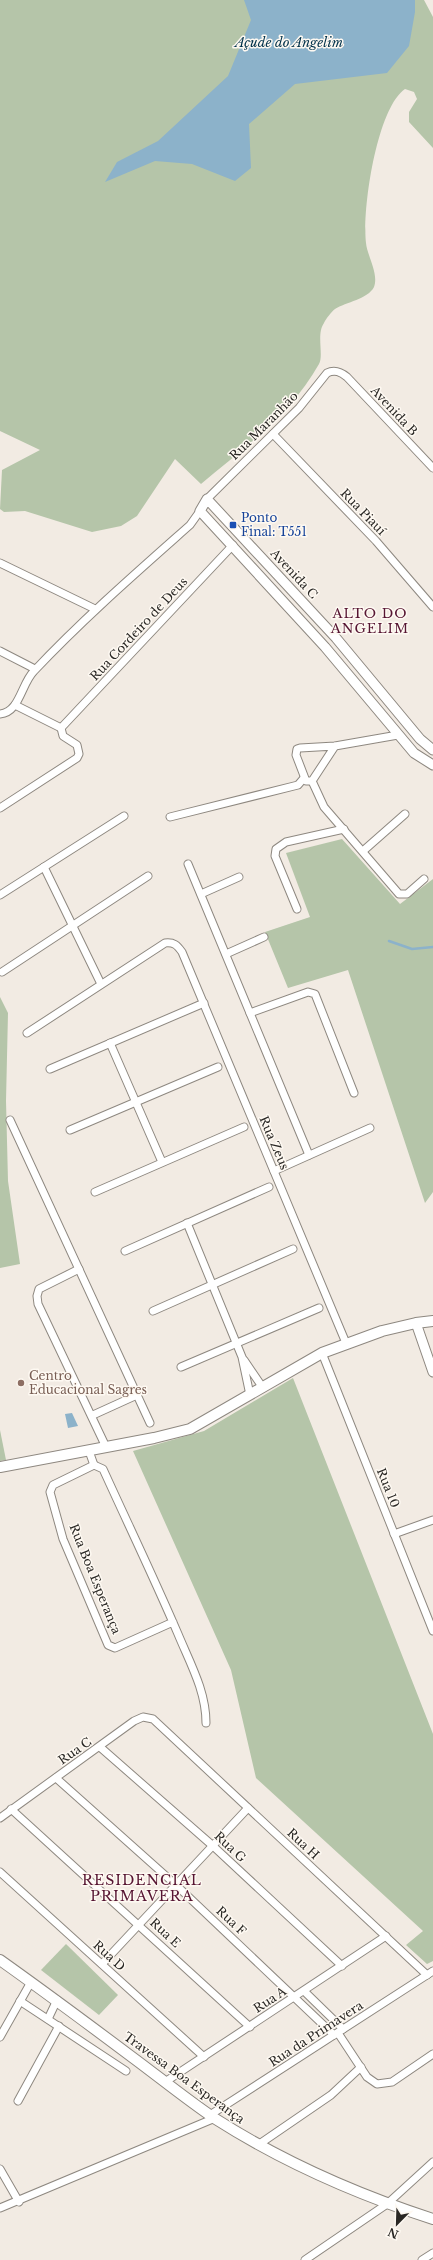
<svg xmlns="http://www.w3.org/2000/svg" width="433" height="2260" viewBox="0 0 433 2260" font-family="'Libre Baskerville',serif">
	<style>
		.green { fill: #b5c5a9 }
		.water { fill: #8cb2ca }
		.lines { fill: none; stroke-linecap: round; stroke-linejoin: round }
		.stream { stroke: #8cb2ca; stroke-width: 2.5 }
		.minor-casing { stroke: #8e8880; stroke-width: 9 }
		.tertiary-casing { stroke: #8e8880; stroke-width: 11 }
		.secondary-casing { stroke: #8e8880; stroke-width: 12 }
		.minor { stroke: #fff; stroke-width: 7 }
		.tertiary { stroke: #fff; stroke-width: 9 }
		.secondary { stroke: #fff; stroke-width: 10 }
		.transit-dot { fill: #1a4fb4; stroke: #fef9f2; stroke-width: 1.5 }
		.education-dot { fill: #8d6e63; stroke: #fef9f2; stroke-width: 1.5 }
		.labels { text-anchor: middle; stroke-width: 3; stroke-linejoin: round; paint-order: stroke }
		.street-label { font-size: 12px; fill: #2a2825; stroke: #fef9f2 }
		.transit-label { font-size: 12px; fill: #164399; stroke: #fef9f2; text-anchor: start }
		.education-label { font-size: 12px; fill: #785e54; stroke: #fef9f2; text-anchor: start }
		.water-label { font-size: 13px; font-style: italic; fill: #00314a; stroke: #fef9f2 }
		.neighbourhood-label { font-size: 13px; letter-spacing: 1px; fill: #561532; stroke: #fef9f2 }
		.quarter-label { font-size: 14px; letter-spacing: 1px; fill: #561532; stroke: #fef9f2 }
	</style>
	<rect width="100%" height="100%" fill="#f2ebe3"/>
	<g class="green">
		<path d="M0,0h424l9,17v131l-24,-26v-10l8,-13 -3,-7 -9,-3c-28,19 -43,120 -39,154 1,12 13,31 8,44 -6,12 -28,15 -39,22 -4,3 -9,10 -11,14 -8,11 0,32 -5,41 -28,50 -75,84 -118,120l-26,-25 -38,57 -16,10 -29,6 -67,-21 -21,1 -4,-3 2,-39 38,-20 -40,-19z"/>
		<polygon points="342,839 400,904 433,879 433,1192 425,1203 348,970 288,988 265,932 310,917 286,853"/>
		<polygon points="0,997 8,1013 6,1101 8,1181 20,1264 0,1268"/>
		<polygon points="293,1378 433,1734 433,1961 427,1964 406,1945 423,1931 256,1778 231,1670 133,1451 204,1431"/>
		<polygon points="0,1430 6,1460 0,1461"/>
		<polygon points="66,1944 118,1995 99,2015 41,1970"/>
	</g>
	<g class="water">
		<polygon points="244,0 415,0 415,12 409,46 387,73 295,84 249,124 251,168 235,181 192,164 155,161 105,182 117,162 158,141 228,76 251,20"/>
		<polygon points="72,1413 78,1426 68,1428 65,1414"/>
	</g>
	<g class="lines">
		<polyline class="stream" points="389,941 412,949 433,947"/>
		<g class="minor-casing">
			<g id="minor">
				<polyline points="273,434 376,541 433,607"/>
				<path d="M207,499l92,-91 28,-35c8,-4 14,-1 20,4l86,91"/>
				<polyline points="0,563 95,609"/>
				<polyline points="0,651 35,669"/>
				<polyline points="15,705 61,728"/>
				<path d="M0,714c20,-2 21,-30 34,-43 49,-52 103,-99 156,-146l10,-14"/>
				<polyline points="61,728 233,545"/>
				<polyline points="335,746 312,781 306,781 296,755 297,749 300,748 335,746 398,735"/>
				<polyline points="312,781 324,807 399,894 407,894 424,879"/>
				<polyline points="0,808 77,758 79,754 77,745 63,736 61,728"/>
				<polyline points="170,817 298,785 304,778"/>
				<polyline points="363,851 405,814"/>
				<polyline points="188,864 309,1155"/>
				<polyline points="44,867 101,984"/>
				<polyline points="201,894 239,877"/>
				<polyline points="0,895 124,816"/>
				<polyline points="297,909 275,856 276,849 286,842 344,829"/>
				<polyline points="226,954 264,937"/>
				<polyline points="2,972 148,876"/>
				<polyline points="250,1013 308,992 315,994 354,1093"/>
				<path d="M27,1033l138,-90c9,-1 12,2 17,9l164,391"/>
				<polyline points="110,1043 162,1162"/>
				<polyline points="50,1069 204,1003"/>
				<polyline points="10,1120 150,1423"/>
				<polyline points="70,1130 218,1067"/>
				<polyline points="274,1171 370,1128"/>
				<polyline points="95,1192 244,1127"/>
				<polyline points="187,1223 242,1357 250,1395"/>
				<polyline points="125,1251 269,1187"/>
				<polyline points="79,1269 39,1289 37,1296 38,1304 106,1447"/>
				<polyline points="153,1311 293,1249"/>
				<polyline points="322,1353 433,1631"/>
				<polyline points="244,1360 263,1388"/>
				<polyline points="181,1367 319,1308"/>
				<polyline points="93,1415 137,1395"/>
				<polyline points="89,1451 94,1465"/>
				<polyline points="394,1534 433,1520"/>
				<path d="M173,1622l-58,26 -7,-3 -45,-106 -13,-47 3,-7 41,-20 9,4c25,55 51,109 75,165 12,29 28,57 28,89"/>
				<polyline points="100,1747 213,1846 342,1966"/>
				<polyline points="56,1778 176,1885 334,2035"/>
				<polyline points="11,1809 250,2027"/>
				<polyline points="0,1818 134,1721 143,1717 153,1719 427,1975"/>
				<polyline points="0,1872 204,2057"/>
				<polyline points="102,1964 248,1808"/>
				<polyline points="304,1991 343,2029"/>
				<polyline points="20,2001 126,2071"/>
				<polyline points="48,2019 57,2000"/>
				<polyline points="338,2033 367,2077 377,2084 392,2082 433,2054"/>
				<polyline points="0,2037 31,1982"/>
				<polyline points="165,2082 386,1936"/>
				<polyline points="18,2101 59,2026"/>
				<polyline points="210,2115 433,1971"/>
				<polyline points="258,2145 331,2095 361,2067"/>
				<polyline points="0,2169 19,2202"/>
				<polyline points="0,2208 215,2118"/>
				<polyline points="305,2260 387,2204 433,2162"/>
				<polyline points="422,2260 433,2253"/>
			</g>
		</g>
		<g class="tertiary-casing">
			<g id="tertiary">
				<polyline points="433,750 420,739 336,638 207,499 200,511 325,647 414,753 433,765"/>
				<polyline points="416,1323 433,1372"/>
			</g>
		</g>
		<g class="secondary-casing">
			<g id="secondary">
				<polyline points="0,1467 154,1438 190,1429 322,1353 382,1331 416,1323 433,1321"/>
				<path d="M0,1960c45,32 88,64 132,97 27,20 54,42 82,61 69,44 142,76 219,101"/>
			</g>
		</g>
		<use href="#minor" class="minor"/>
		<use href="#tertiary" class="tertiary"/>
		<use href="#secondary" class="secondary"/>
	</g>
	<rect class="transit-dot" x="229" y="521" width="8" height="8" rx="2"/>
	<circle class="education-dot" cx="21" cy="1383" r="4"/>
	<g class="labels">
		<g class="street-label">
			<text transform="translate(394 411) rotate(47)" y="4">Avenida B</text>
			<text transform="translate(264 426) rotate(-45)" y="4">Rua Maranhão</text>
			<text transform="translate(363 512) rotate(46)" y="4">Rua Piauí</text>
			<text transform="translate(294 574) rotate(47)" y="4">Avenida C</text>
			<text transform="translate(139 629) rotate(-47)" y="4">Rua Cordeiro de Deus</text>
			<text transform="translate(274 1143) rotate(67)" y="4">Rua Zeus</text>
			<text transform="translate(388 1488) rotate(68)" y="4">Rua 10</text>
			<text transform="translate(95 1579) rotate(68)" y="4">Rua Boa Esperança</text>
			<text transform="translate(75 1751) rotate(-35)" y="4">Rua C</text>
			<text transform="translate(303 1844) rotate(43)" y="4">Rua H</text>
			<text transform="translate(230 1847) rotate(43)" y="4">Rua G</text>
			<text transform="translate(231 1921) rotate(43)" y="4">Rua F</text>
			<text transform="translate(165 1933) rotate(43)" y="4">Rua E</text>
			<text transform="translate(109 1956) rotate(42)" y="4">Rua D</text>
			<text transform="translate(270 2000) rotate(-33)" y="4">Rua A</text>
			<text transform="translate(316 2034) rotate(-33)" y="4">Rua da Primavera</text>
			<text transform="translate(184 2078) rotate(36)" y="4">Travessa Boa Esperança</text>
		</g>
		<g class="transit-label">
			<text x="241" y="522">Ponto<tspan x="241" dy="14">Final: T551</tspan></text>
		</g>
		<g class="education-label">
			<text x="29" y="1380">Centro<tspan x="29" dy="14">Educacional Sagres</tspan></text>
		</g>
		<g class="water-label">
			<text x="289" y="47">Açude do Angelim</text>
		</g>
		<g class="neighbourhood-label">
			<text x="370" y="618">ALTO DO<tspan x="370" dy="15">ANGELIM</tspan></text>
		</g>
		<g class="quarter-label">
			<text x="142" y="1885">RESIDENCIAL<tspan x="142" dy="16">PRIMAVERA</tspan></text>
		</g>
	</g>
	<g transform="translate(397 2224) rotate(203)" stroke="#fef9f2" stroke-width="3" paint-order="stroke">
	<path d="M0-3L7 15L0 10L-7 15Z" fill="#2a2825"/>
	<text y="-6" font-size="11" font-weight="bold" text-anchor="middle" fill="#2a2825">N</text>
	</g>
</svg>
